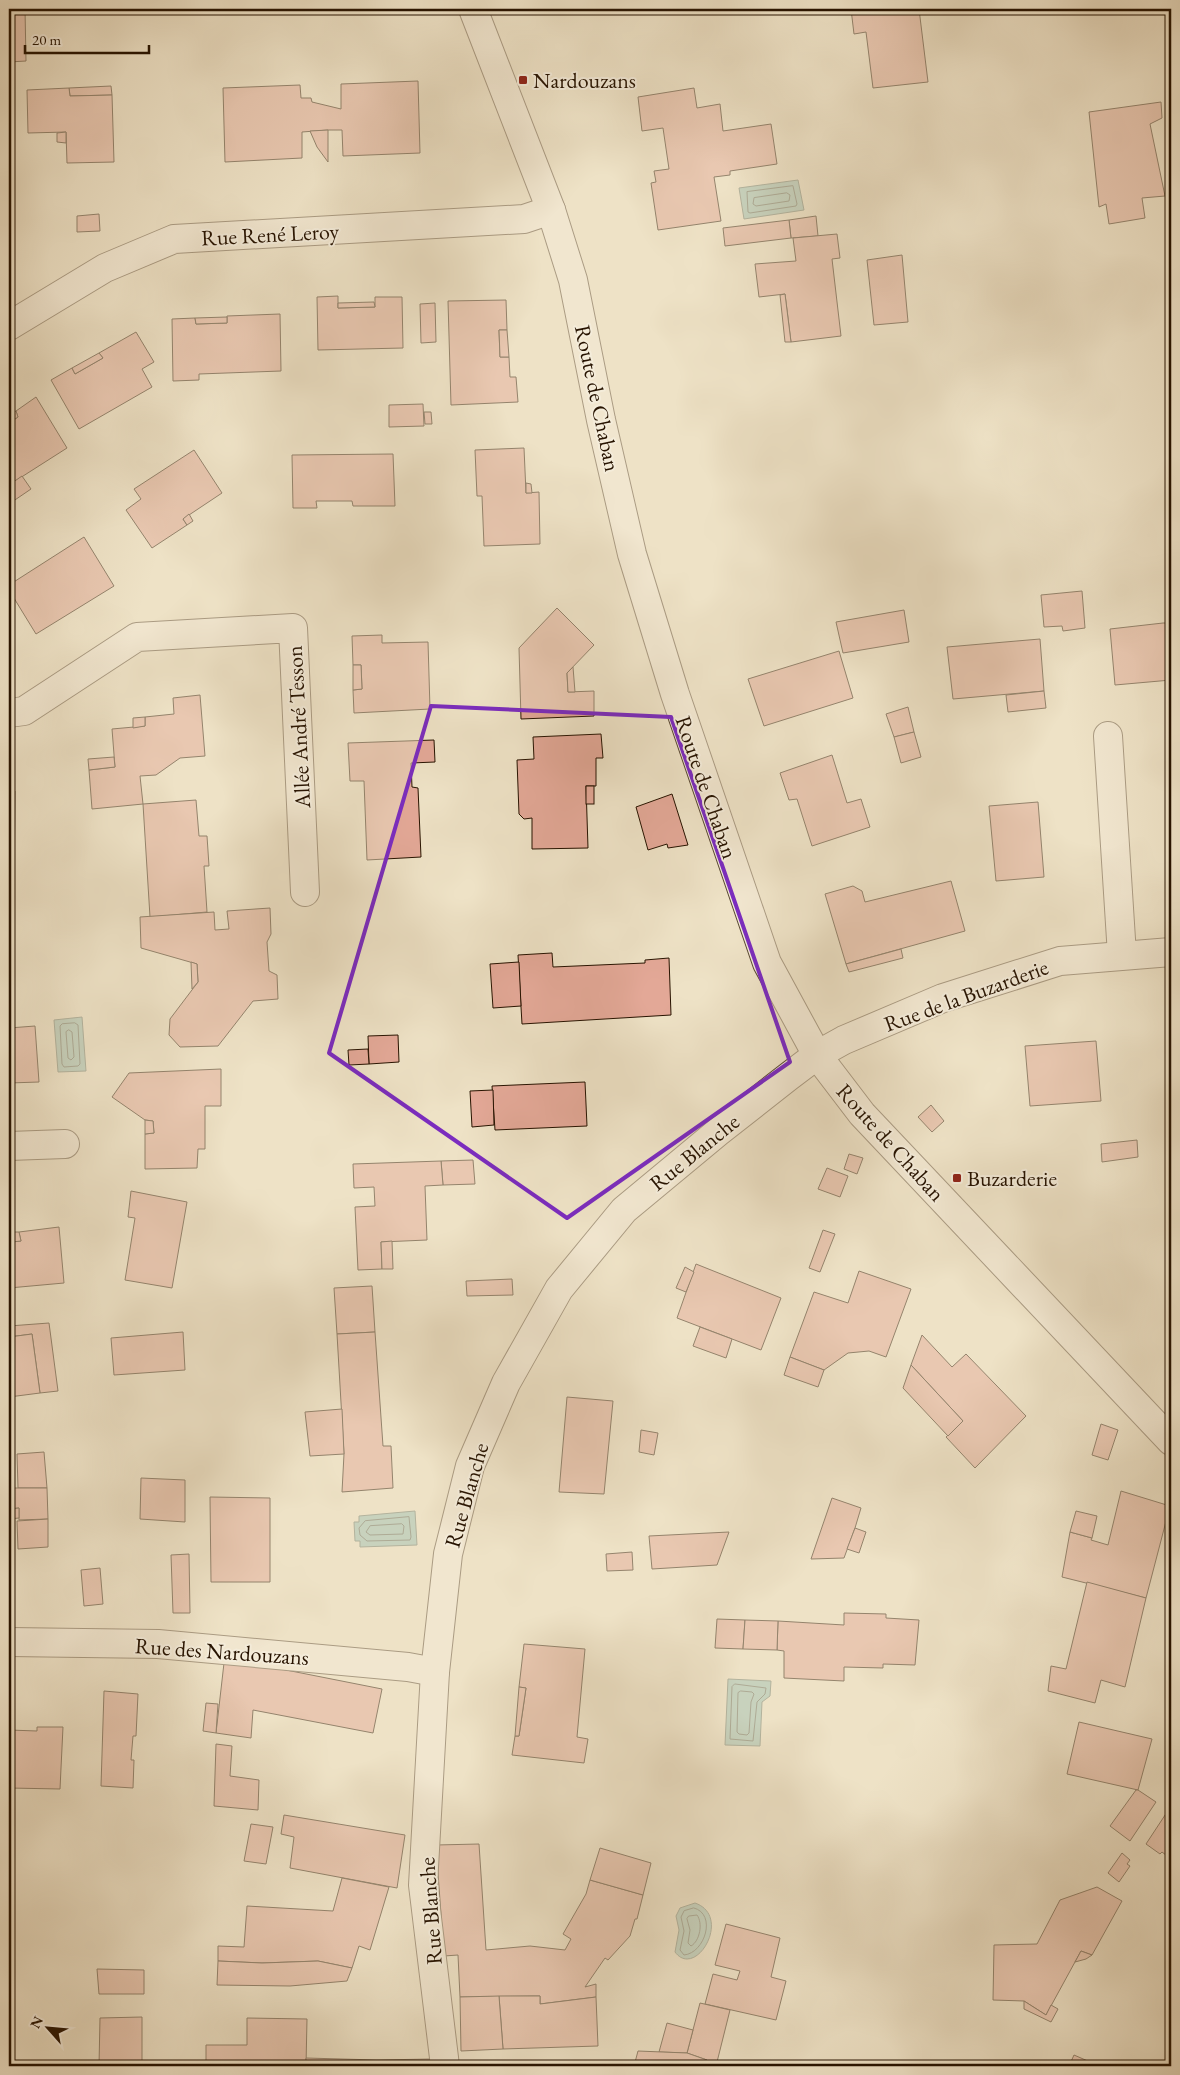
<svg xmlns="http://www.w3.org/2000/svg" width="1180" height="2075" viewBox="0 0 1180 2075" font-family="'EB Garamond',serif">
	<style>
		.water { fill: #99beb2; stroke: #6b7a6b }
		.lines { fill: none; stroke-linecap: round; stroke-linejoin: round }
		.shore { stroke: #606859; stroke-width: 1 }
		.building { fill: #e3a897; stroke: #271300 }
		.minor-casing { stroke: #594732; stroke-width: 30 }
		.minor { stroke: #f4ecda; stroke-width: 28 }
		.marked { fill: none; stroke: #7b2cbf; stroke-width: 4; stroke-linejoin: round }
		.poi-dot { fill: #8f2418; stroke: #f4ecda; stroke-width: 2 }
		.labels { text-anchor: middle; stroke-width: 4; stroke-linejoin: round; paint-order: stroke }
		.poi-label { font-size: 22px; fill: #271300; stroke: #f4ecda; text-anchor: start }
		.street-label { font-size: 22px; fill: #271300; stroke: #f4ecda }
	</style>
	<rect width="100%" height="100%" fill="#eee2c6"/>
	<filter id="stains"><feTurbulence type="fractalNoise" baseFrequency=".004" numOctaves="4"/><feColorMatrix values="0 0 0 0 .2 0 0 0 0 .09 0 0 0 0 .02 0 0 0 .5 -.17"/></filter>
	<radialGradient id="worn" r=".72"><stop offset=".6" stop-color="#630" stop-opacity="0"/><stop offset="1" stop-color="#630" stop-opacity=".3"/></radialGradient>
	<g class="water">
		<polygon points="798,180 804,210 744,219 739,188"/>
		<polygon points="82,1017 86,1071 58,1072 54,1020"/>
		<polygon points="415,1511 417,1545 360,1547 360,1541 355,1541 354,1522 359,1522 359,1516"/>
		<polygon points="728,1679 771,1681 770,1696 762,1702 760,1746 725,1745"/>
		<path d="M695,1903c38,13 1,77 -20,49l4,-22 -3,-14 4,-8z"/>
	</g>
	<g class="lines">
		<g class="shore">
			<polygon points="793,186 797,204 796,206 750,213 748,212 747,192"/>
			<polygon points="787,193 790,195 789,201 756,206 753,204 754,198"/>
			<polygon points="75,1023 78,1025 80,1064 78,1066 64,1067 62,1064 60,1026 62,1024"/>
			<polygon points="69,1030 72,1032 74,1057 71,1060 68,1058 66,1032"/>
			<polygon points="409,1517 411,1537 410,1540 367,1541 360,1535 359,1528 365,1521"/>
			<polygon points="402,1524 404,1526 403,1534 370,1535 366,1532 370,1526"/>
			<polygon points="735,1684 766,1688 765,1694 757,1702 753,1741 730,1739 732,1687"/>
			<polygon points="741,1691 752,1692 754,1694 751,1702 749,1733 747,1735 739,1734 737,1732 738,1693"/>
			<path d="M694,1908c23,6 11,45 -10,47l-4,-5 4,-19 -3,-14 3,-6z"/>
			<path d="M689,1916l8,-1c6,8 3,26 -6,31l-3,-3 2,-13 -3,-11z"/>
		</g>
	</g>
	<g class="building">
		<polygon points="9,9 25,9 26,61 9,62"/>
		<polygon points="851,9 919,9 928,82 873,88 866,32 854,34"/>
		<polygon points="418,81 420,153 343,156 342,130 328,130 302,132 302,158 225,162 223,88 300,85 301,98 311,98 312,102 341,109 341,84"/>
		<polygon points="111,86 112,95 70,96 69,88"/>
		<polygon points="69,88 70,96 112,95 114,162 67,163 66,132 28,133 27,90"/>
		<polygon points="694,88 697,108 720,104 723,131 771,124 777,164 730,171 730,175 714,177 721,221 658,230 651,183 656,182 654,171 669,169 663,128 642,131 638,97"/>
		<polygon points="1161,102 1162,118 1150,124 1165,196 1142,198 1145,218 1109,224 1106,204 1099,207 1089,112"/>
		<polygon points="328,130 328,162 317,147 310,131"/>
		<polygon points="66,132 66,143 57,142 57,133"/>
		<polygon points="99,214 100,231 77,232 77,216"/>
		<polygon points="816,216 818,236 791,238 789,220"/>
		<polygon points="789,220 791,238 725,246 723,228"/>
		<polygon points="837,234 840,258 832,259 841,336 791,342 785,294 759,297 755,264 796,261 793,238"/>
		<polygon points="902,255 908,322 874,325 867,260"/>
		<polygon points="785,294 791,342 785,342 780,295"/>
		<polygon points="338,296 338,308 375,307 375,297 402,297 403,348 318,350 317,297"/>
		<polygon points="506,300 507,330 499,330 500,357 509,357 510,377 516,377 518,402 451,405 448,301"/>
		<polygon points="374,302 375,307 338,308 338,303"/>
		<polygon points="435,303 436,342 421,343 420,304"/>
		<polygon points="280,314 281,371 199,374 199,380 173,381 172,319 195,318 196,324 227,323 227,316"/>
		<polygon points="227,317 227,323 196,324 195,318"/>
		<polygon points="499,330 507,330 509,357 500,357"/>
		<polygon points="136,332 154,362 142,369 152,387 79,429 51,380 72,368 75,374 103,358 99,353"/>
		<polygon points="99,353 103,358 75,374 72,368"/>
		<polygon points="36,397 67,448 9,485 9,423 18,417 16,411"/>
		<polygon points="423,404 424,426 389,427 389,405"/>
		<polygon points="16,411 18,417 9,423 9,415"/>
		<polygon points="424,412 431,412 432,424 425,424"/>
		<polygon points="524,448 526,493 539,492 540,544 484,546 482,496 477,496 475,450"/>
		<polygon points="194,450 222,493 183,519 187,525 152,548 126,510 141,499 134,489"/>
		<polygon points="393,454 395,506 353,506 352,501 316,501 317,508 293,508 292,455"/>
		<polygon points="22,476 31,489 9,504 9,485"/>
		<polygon points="526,483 531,484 532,493 526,493"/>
		<polygon points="189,514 193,521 187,525 183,519"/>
		<polygon points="84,537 114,586 36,634 9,590 9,585"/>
		<polygon points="1082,591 1085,628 1063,631 1062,626 1044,627 1041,595"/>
		<polygon points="557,608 594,645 567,673 568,692 594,691 594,716 521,719 519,648"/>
		<polygon points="904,610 909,642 843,653 836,622"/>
		<polygon points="1163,623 1171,623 1171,680 1115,685 1110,629"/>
		<polygon points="382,635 382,643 428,642 430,709 354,713 353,690 362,689 361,665 353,665 352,636"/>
		<polygon points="1040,639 1044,691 953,699 947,647"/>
		<polygon points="839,651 853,698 764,726 748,679"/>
		<polygon points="353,665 361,665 362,689 353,690"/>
		<polygon points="573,667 575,692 568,692 567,673"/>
		<polygon points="1044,691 1046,708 1008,712 1006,695"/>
		<polygon points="200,695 205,756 180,758 156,775 140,776 143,804 92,809 89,770 115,767 112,729 145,726 145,717 174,714 173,698"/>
		<polygon points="908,707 914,732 894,737 886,714"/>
		<polygon points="145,717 145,726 133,728 133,718"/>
		<polygon points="914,732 921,757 901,763 894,737"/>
		<polygon points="601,734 603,758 596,758 596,786 586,786 588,848 532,849 532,818 524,819 519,814 517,760 534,759 533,737"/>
		<polygon points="434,740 435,762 411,763 412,787 418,788 421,857 367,860 364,781 350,781 348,743"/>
		<polygon points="832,755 847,803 861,799 870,827 812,846 797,799 789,800 780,773"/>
		<polygon points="114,757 115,767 89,770 88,759"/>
		<polygon points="1167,776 1171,776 1171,837"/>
		<rect x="586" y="786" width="8" height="18"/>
		<polygon points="9,791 15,791 14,883 9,882"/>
		<polygon points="672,794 688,845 668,848 667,844 648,850 636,807"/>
		<polygon points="196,800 199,836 207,836 209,866 204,866 207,912 150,917 143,804"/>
		<polygon points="1038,802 1044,877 996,881 989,806"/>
		<polygon points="951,881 965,931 846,964 825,894 853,886 862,891 865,902"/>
		<polygon points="270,908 271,934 267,942 269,971 277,975 278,999 253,1001 218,1046 180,1047 169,1035 170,1019 198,982 197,964 141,948 140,917 214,912 215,930 229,929 227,911"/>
		<polygon points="901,949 903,958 849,972 846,964"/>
		<polygon points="552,953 553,967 645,963 645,960 669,958 671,1015 522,1024 518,955"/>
		<polygon points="191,962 197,964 198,982 192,989"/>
		<polygon points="519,962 521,1006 493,1008 490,964"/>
		<polygon points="35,1026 39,1082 9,1083 9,1028"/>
		<polygon points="398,1035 399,1062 369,1064 368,1036"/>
		<polygon points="1096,1041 1101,1101 1030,1106 1025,1046"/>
		<polygon points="368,1049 369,1064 349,1065 348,1050"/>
		<polygon points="221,1069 221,1106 205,1106 205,1149 198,1149 197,1168 145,1169 145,1134 154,1133 153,1121 145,1120 112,1097 129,1073"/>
		<polygon points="585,1082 587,1126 495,1130 492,1086"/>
		<polygon points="493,1090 494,1125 472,1127 470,1091"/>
		<polygon points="931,1105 944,1121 932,1132 918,1117"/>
		<polygon points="145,1120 153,1121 154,1133 145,1134"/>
		<polygon points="1137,1140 1138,1157 1102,1162 1101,1144"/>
		<polygon points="849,1154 863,1158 857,1174 844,1169"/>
		<polygon points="473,1160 475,1184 443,1185 441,1161"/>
		<polygon points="441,1161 443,1185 425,1186 427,1240 381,1242 382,1269 358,1270 355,1207 375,1206 374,1187 354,1188 353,1164"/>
		<polygon points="827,1168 848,1176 840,1197 818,1189"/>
		<polygon points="131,1191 187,1202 172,1288 125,1280 135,1218 128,1217"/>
		<polygon points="59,1227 64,1283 9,1288 9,1242 21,1241 19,1232"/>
		<polygon points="823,1230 835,1234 820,1272 809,1268"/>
		<polygon points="11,1232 19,1232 21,1241 12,1242"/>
		<polygon points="392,1241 393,1269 382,1269 381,1242"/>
		<polygon points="696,1264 781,1298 761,1350 677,1318"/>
		<polygon points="685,1267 694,1272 686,1292 676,1288"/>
		<polygon points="859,1271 911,1289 886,1357 869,1351 848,1353 824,1370 790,1357 814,1292 848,1303"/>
		<polygon points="512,1279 513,1295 467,1296 466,1281"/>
		<polygon points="372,1286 375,1332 337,1334 334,1288"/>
		<polygon points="49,1323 58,1391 40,1393 32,1334 9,1337 9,1326"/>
		<polygon points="700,1327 732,1339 726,1358 693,1346"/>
		<polygon points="183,1332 185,1370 114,1375 111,1338"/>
		<polygon points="375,1332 383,1446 391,1446 393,1488 342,1492 344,1454 337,1334"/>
		<polygon points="32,1334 40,1393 9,1397 9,1337"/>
		<polygon points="922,1335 952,1367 966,1354 1026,1416 975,1468 946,1437 963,1421 911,1365"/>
		<polygon points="790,1357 824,1370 818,1387 784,1375"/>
		<polygon points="911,1365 963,1421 948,1436 903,1388"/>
		<polygon points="567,1397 613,1401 604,1494 559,1492"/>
		<polygon points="342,1409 344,1454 310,1456 305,1412"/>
		<polygon points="1101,1424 1118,1430 1108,1460 1092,1455"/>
		<polygon points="641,1430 658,1433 654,1455 639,1452"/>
		<polygon points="44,1452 47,1488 18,1488 17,1454"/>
		<polygon points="141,1478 185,1480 185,1522 140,1519"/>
		<polygon points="9,1488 47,1488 48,1519 19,1520 19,1508 9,1509"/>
		<polygon points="1121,1491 1170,1506 1146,1598 1062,1577 1070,1532 1092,1538 1091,1540 1108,1545"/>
		<polygon points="210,1497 270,1498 270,1582 211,1582"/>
		<polygon points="832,1498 861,1508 855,1528 844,1558 811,1559"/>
		<polygon points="19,1508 19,1518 9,1519 9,1509"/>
		<polygon points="1076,1511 1097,1516 1092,1538 1070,1532"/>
		<polygon points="48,1519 48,1547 18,1549 17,1521"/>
		<polygon points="855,1528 866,1532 859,1553 847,1549"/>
		<polygon points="729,1532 717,1565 652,1569 649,1536"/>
		<polygon points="632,1552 633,1570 607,1571 606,1554"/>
		<polygon points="189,1554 190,1613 173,1613 171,1555"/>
		<polygon points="100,1568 103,1604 84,1606 81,1570"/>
		<polygon points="1087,1582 1146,1598 1125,1687 1101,1680 1095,1703 1048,1691 1051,1666 1066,1669"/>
		<polygon points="844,1613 886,1614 886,1618 919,1620 915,1665 883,1664 883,1668 844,1667 844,1681 784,1678 784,1651 777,1650 778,1621 844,1625"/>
		<polygon points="717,1619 745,1620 743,1649 715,1648"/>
		<polygon points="745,1620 778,1621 777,1650 743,1649"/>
		<polygon points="524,1644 585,1649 577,1737 588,1739 584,1763 512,1755 515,1736 519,1736 526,1688 519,1687"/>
		<polygon points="224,1663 276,1668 382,1689 373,1733 253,1710 251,1738 216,1733"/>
		<polygon points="519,1687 526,1688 519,1736 515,1736"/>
		<polygon points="104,1691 138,1694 136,1736 133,1736 131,1760 134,1760 133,1788 101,1786"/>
		<polygon points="206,1703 218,1704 216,1733 203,1731"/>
		<polygon points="1079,1722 1152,1739 1138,1790 1067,1774"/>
		<polygon points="37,1727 63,1727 60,1789 9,1788 9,1730 37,1731"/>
		<polygon points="216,1744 232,1746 230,1776 259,1780 258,1810 214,1806"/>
		<polygon points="1136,1790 1138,1790 1156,1802 1130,1841 1110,1826"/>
		<polygon points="1171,1806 1171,1859 1162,1852 1160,1854 1146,1844"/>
		<polygon points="284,1815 405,1835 397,1888 290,1868 294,1837 281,1834"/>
		<polygon points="251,1824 273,1827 266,1864 244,1861"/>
		<polygon points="479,1844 486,1950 530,1946 565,1950 571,1939 563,1934 586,1894 590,1880 643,1895 637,1919 635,1919 630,1936 608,1960 605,1958 585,1987 596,1984 596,1997 540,2004 540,1996 532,1996 460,1997 458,1955 444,1956 436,1845"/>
		<polygon points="600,1848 651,1863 643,1895 590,1880"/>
		<polygon points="1122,1853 1130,1860 1127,1864 1130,1866 1119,1882 1108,1873"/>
		<polygon points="342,1878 389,1887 370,1950 359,1946 352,1968 318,1961 262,1963 218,1961 218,1946 244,1947 247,1906 333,1911"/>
		<polygon points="1097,1887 1122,1901 1092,1955 1081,1951 1046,2015 1024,2001 993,2000 994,1945 1037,1944 1060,1900"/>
		<polygon points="726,1924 780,1938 771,1977 786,1981 776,2020 705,2004 713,1974 737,1980 740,1971 715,1965"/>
		<polygon points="1081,1951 1092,1955 1086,1959 1075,1962"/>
		<polygon points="218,1961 262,1963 318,1961 352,1968 347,1981 290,1986 217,1985"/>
		<polygon points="97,1969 144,1970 144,1994 99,1994"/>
		<polygon points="499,1996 540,1996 540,2004 596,1997 598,2046 503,2049"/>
		<polygon points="499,1996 503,2049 461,2051 460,1997"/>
		<polygon points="1024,2001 1046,2015 1051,2005 1058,2009 1051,2022 1024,2009"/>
		<polygon points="700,2003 730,2010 716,2066 705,2066 707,2060 687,2053"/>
		<polygon points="142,2017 142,2066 99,2066 100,2018"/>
		<polygon points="247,2018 307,2019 306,2066 206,2066 206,2045 247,2045"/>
		<polygon points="667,2023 693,2030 687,2053 659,2052"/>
		<polygon points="638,2051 687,2053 707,2060 705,2066 634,2066"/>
		<polygon points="1074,2055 1097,2065 1097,2066 1069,2066"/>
		<polygon points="306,2058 377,2060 377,2066 306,2066"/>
		<polygon points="432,2059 434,2066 377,2066 377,2060"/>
	</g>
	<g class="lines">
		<g class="minor-casing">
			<g id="minor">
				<polyline points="473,9 551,210 573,280 601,420 632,554 675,694 767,963 817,1055 862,1114 1171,1441"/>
				<polyline points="9,326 105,268 174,239 524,219 551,210"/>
				<polyline points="9,713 24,711 137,637 293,628 305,892"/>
				<polyline points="1108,736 1122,955"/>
				<polyline points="9,1146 65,1144"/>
				<polyline points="9,1642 158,1644 408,1667 435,1672"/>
				<polyline points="445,2066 423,1885 435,1672 448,1554 470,1466 506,1383 559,1289 624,1210 718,1132 788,1077 817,1055 844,1040 943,998 1060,961 1171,952"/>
			</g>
		</g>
		<use href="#minor" class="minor"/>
	</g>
	<path d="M0 0H1180V2075H0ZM431,706l240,11 119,345 -223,156 -238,-165z" fill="#eee2c6" fill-opacity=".55" fill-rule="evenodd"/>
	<path class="marked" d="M431,706l240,11 119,345 -223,156 -238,-165z"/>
	<g class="poi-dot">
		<rect x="518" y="75" width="10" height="10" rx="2.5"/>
		<rect x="952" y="1173" width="10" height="10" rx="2.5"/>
	</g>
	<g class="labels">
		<g class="poi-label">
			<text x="533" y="88">Nardouzans</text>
			<text x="967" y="1186">Buzarderie</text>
		</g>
		<g class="street-label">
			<text transform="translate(270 234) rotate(-3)" y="8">Rue René Leroy</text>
			<text transform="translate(598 398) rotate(78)" y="8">Route de Chaban</text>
			<text transform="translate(298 727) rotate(-93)" y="8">Allée André Tesson</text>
			<text transform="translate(707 787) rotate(71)" y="8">Route de Chaban</text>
			<text transform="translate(966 995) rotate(-20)" y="8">Rue de la Buzarderie</text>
			<text transform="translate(891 1142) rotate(48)" y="8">Route de Chaban</text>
			<text transform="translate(694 1152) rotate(-39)" y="8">Rue Blanche</text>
			<text transform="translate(466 1495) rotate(-74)" y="8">Rue Blanche</text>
			<text transform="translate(222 1651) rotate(4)" y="8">Rue des Nardouzans</text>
			<text transform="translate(430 1911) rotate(-94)" y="8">Rue Blanche</text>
		</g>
	</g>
	<rect width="1180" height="2075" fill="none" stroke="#eee2c6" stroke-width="30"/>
	<rect x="10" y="10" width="1160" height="2055" fill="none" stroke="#271300" stroke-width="2.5"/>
	<rect x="15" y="15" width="1150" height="2045" fill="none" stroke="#271300"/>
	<g transform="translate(48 2028) rotate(297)" stroke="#f4ecda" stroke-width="4" paint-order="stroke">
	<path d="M0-4L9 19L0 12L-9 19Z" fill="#271300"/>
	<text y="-8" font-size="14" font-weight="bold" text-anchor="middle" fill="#271300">N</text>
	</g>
	<path d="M25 45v8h124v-8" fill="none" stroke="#271300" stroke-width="2.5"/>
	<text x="32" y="45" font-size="15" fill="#271300" stroke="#f4ecda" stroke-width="4" paint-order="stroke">20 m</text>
	<rect width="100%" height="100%" filter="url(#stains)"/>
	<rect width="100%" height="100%" fill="url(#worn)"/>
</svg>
